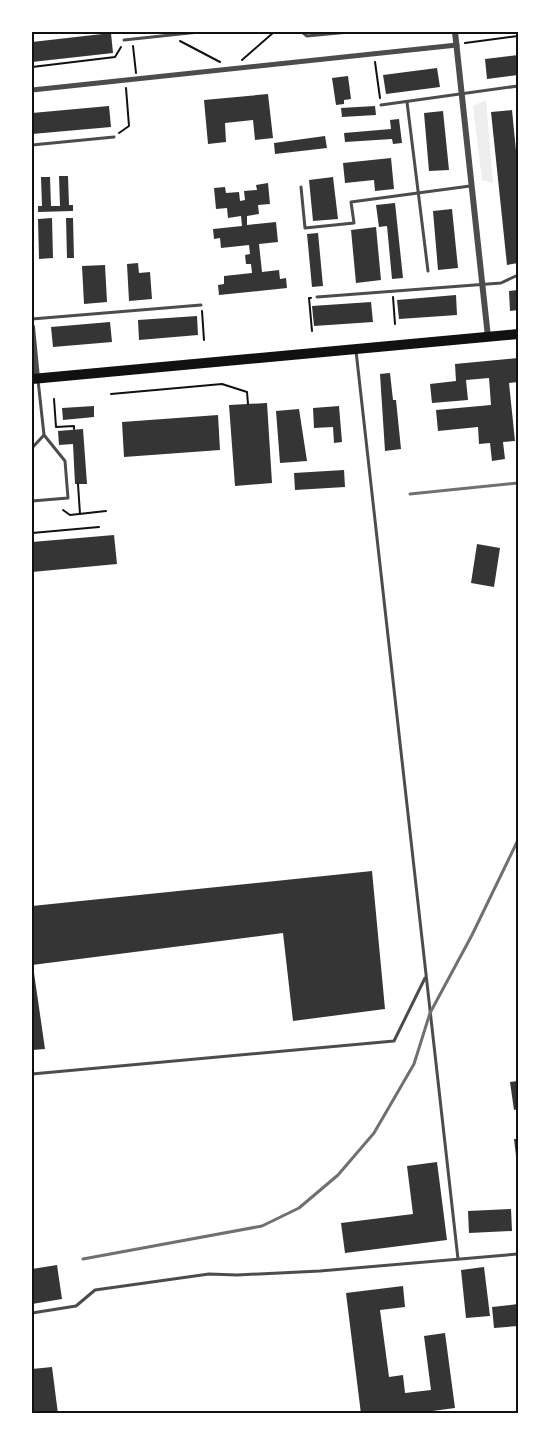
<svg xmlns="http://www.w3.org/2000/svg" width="550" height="1445" viewBox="0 0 550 1445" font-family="'Noto Sans',sans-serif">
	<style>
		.green { fill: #eee }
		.building { fill: #353535 }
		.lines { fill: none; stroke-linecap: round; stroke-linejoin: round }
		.path { stroke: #111; stroke-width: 2 }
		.service { stroke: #4c4c4c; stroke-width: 3 }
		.pedestrian { stroke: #4c4c4c; stroke-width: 5 }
		.minor { stroke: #4c4c4c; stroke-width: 6 }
		.primary { stroke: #111; stroke-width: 10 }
		.rail { stroke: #707070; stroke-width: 3 }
		.neatline { fill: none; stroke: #111; stroke-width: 2 }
	</style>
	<rect width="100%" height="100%" fill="#fff"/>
	<polygon class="green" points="486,100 493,183 482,180 473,106"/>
	<g class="building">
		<polygon points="111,33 113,53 32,62 32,42"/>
		<polygon points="518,55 518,75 487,79 485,59"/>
		<polygon points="437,68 440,87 386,94 383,75"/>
		<polygon points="348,76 351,99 344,100 344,104 336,105 332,78"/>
		<polygon points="268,94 273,138 255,140 253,120 225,123 226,142 208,144 204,100"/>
		<polygon points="109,106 111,127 32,134 32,113"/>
		<polygon points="375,106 376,115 342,117 341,108"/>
		<polygon points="512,110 518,171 518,263 507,265 491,112"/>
		<polygon points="443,111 449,170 429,171 424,113"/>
		<polygon points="399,119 402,143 393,144 392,139 345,142 344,133 391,129 390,120"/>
		<polygon points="325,136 327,148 275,154 274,143"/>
		<polygon points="391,158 394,189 375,191 374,180 345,183 343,163"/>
		<polygon points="59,176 68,176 69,205 73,205 73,211 38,212 38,206 42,206 41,177 50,177 51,206 60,206"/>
		<polygon points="333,177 338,219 313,221 309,180"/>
		<polygon points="268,183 270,204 258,205 259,214 247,216 247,225 276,222 278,242 259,244 262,272 279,270 280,279 286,278 287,288 219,295 218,285 224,284 224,276 252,273 251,264 246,264 245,255 250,254 249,245 221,248 220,238 214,239 213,229 242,226 241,216 228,218 227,208 216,209 214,188 225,187 226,193 239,192 240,201 245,200 244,191 257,190 256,185"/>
		<polygon points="395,203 403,278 392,279 387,226 379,227 376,205"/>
		<polygon points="452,209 458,268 438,270 433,211"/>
		<polygon points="52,218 53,258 39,259 38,219"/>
		<polygon points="66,218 73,218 74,258 67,258"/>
		<polygon points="376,227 381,280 356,283 351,230"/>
		<polygon points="318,233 323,286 312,287 307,234"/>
		<polygon points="138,263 139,273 150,272 152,299 129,301 127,264"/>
		<polygon points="105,265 107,302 84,304 82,266"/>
		<polygon points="518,290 518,310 510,311 509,291"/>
		<polygon points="456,295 457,315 399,319 397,300"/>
		<polygon points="371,302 373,322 314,326 312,306"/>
		<polygon points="197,316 198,335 139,340 138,320"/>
		<polygon points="110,322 112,342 53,347 51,327"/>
		<polygon points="518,358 518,382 509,383 515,441 503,442 505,459 492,461 490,443 479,444 478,427 438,431 436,410 491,405 489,378 466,380 468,400 432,403 430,384 456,381 455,364"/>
		<polygon points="390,373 393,400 396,400 401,449 385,451 380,374"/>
		<polygon points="267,403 272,483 235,486 229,405"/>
		<polygon points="94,406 94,417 63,420 62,408"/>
		<polygon points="339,406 342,442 334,443 333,427 314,428 313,408"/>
		<polygon points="299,409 307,461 280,463 276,411"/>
		<polygon points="218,415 220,450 124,457 122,422"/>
		<polygon points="83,429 87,484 75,484 73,444 59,445 58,431"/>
		<polygon points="344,470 345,487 295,490 294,473"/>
		<polygon points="114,535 117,564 32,572 32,542"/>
		<polygon points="477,544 500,548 494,587 471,583"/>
		<polygon points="372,871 385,1009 293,1021 283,933 32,965 32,906"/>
		<polygon points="32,966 33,966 45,1049 32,1050"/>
		<polygon points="518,1081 518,1109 514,1110 510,1082"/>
		<polygon points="514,1139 518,1139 518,1164 517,1164"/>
		<polygon points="437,1162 447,1240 345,1253 341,1223 413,1214 407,1166"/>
		<polygon points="511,1209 512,1231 469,1233 468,1211"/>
		<polygon points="57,1265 62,1299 32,1304 32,1269"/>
		<polygon points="484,1267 490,1316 466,1318 461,1270"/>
		<polygon points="403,1286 405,1307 380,1310 389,1377 403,1375 405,1393 431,1390 424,1336 445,1333 455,1408 410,1414 361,1414 346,1293"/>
		<polygon points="518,1304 518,1326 494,1328 492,1307"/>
		<polygon points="52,1367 58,1414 32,1414 32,1369"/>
	</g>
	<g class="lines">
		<g class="path">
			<polyline points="32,33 45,32"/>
			<polyline points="180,41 220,62"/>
			<polyline points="465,43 518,36"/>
			<polyline points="133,46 136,73"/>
			<polyline points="242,60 274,32"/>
			<polyline points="375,62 380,98"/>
			<polyline points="32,67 115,57 121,47"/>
			<polyline points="119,133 129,126 126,88"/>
			<polyline points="393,297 395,324"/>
			<polyline points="311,298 309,298 312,331"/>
			<polyline points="202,311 204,340"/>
			<polyline points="111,394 222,384 247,392 248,404"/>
			<polyline points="54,399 56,427 74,426 74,429"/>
			<polyline points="78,484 80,514"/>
			<polyline points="63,510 70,515 106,511"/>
			<polyline points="32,533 99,527"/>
		</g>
		<g class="service">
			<polyline points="302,32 307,36 349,32"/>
			<polyline points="124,40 199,32"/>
			<polyline points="407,102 428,271"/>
			<polyline points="381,105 518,86"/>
			<polyline points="32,145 114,137"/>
			<polyline points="301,187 305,228 354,223 351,202 470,186"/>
			<polyline points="317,297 501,283 518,275"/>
			<polyline points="32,319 201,305"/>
			<polyline points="356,351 458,1259"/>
			<polyline points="32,448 44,435"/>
			<polyline points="32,493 32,501 68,498 65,461 44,435 38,380"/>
			<polyline points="32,1074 394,1041 425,978"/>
			<polyline points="32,1313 76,1306 95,1290 209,1274 237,1275 320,1271 518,1254"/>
		</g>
		<polyline class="pedestrian" points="32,90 457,45"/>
		<g class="minor">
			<polyline points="455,32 488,337"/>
			<polyline points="32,327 37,378"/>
		</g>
		<polyline class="primary" points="32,379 518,334"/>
		<g class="rail">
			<polyline points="410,494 518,483"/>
			<polyline points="83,1259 262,1226 299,1208 338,1175 374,1133 414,1064 430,1013 472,935 518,840"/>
		</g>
	</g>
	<rect width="550" height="1445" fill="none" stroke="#ffffff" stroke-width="66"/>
	<rect x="33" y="33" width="484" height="1379" class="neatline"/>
</svg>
